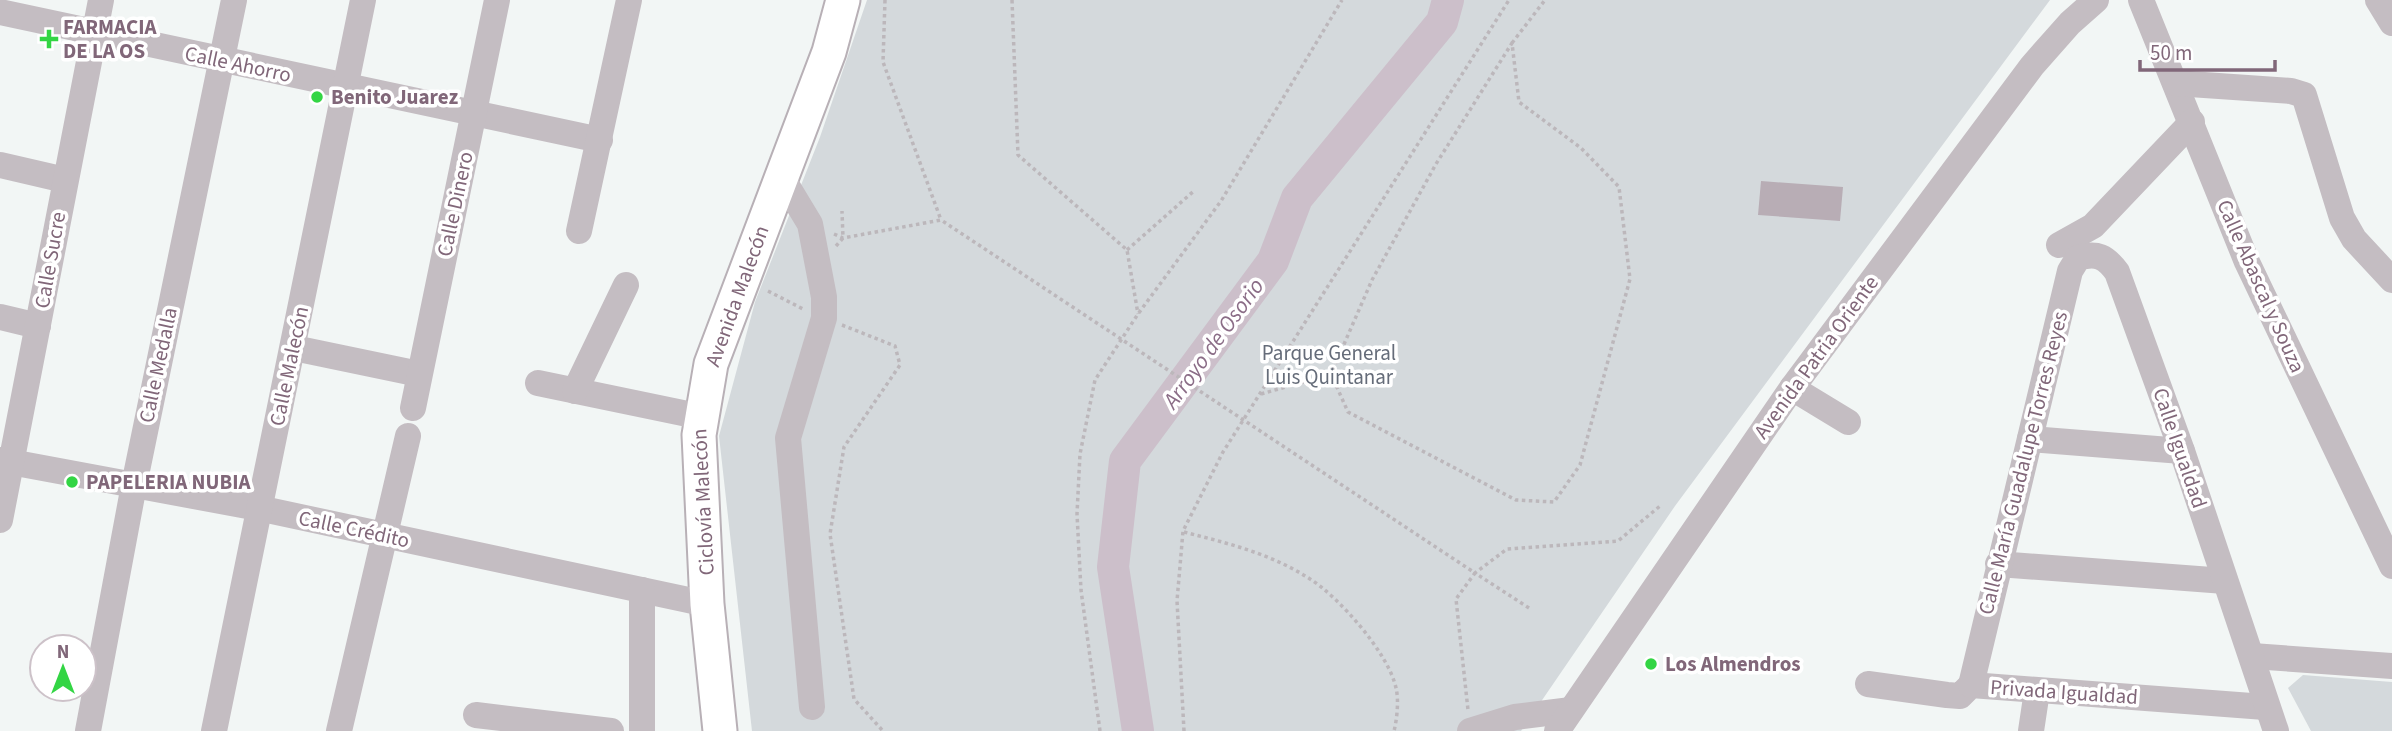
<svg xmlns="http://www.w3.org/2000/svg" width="2392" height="731" viewBox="0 0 2392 731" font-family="'Source Sans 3',sans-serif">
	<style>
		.green { fill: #d4d9dc }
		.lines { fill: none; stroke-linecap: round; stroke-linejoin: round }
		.river { stroke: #ccbfca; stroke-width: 32 }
		.building { fill: #b8adb5 }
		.major-casing { stroke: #b8b0b6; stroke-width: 37 }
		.path { stroke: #bcb7bb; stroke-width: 3.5; stroke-dasharray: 3.5 3.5; stroke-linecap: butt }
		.minor { stroke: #c4bdc2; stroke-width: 26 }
		.major { stroke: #fff; stroke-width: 33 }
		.poi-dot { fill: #33d544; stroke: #fff; stroke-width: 2.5 }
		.labels { text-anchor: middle; stroke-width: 7; stroke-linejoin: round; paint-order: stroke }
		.poi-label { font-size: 21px; font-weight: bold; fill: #816779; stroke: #fff; text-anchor: start }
		.street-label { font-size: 21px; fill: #816779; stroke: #fff }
		.park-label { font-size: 21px; fill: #656c79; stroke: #fff }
		.water-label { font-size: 23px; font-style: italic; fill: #8b6d87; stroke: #fff }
	</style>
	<rect width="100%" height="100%" fill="#f2f6f5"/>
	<g class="green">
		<polygon points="867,0 2050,0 1675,506 1521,731 752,731 719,436 755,302 820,137"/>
		<polygon points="2303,675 2392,682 2392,731 2311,731 2288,688"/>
	</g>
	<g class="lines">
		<polyline class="river" points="1138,731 1113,567 1125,461 1273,261 1297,198 1442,22 1448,0"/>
	</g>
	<polygon class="building" points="1761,181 1843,187 1840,221 1758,215"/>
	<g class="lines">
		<g class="major-casing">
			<polyline id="major" points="720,731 707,604 699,435 711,364 829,52 843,0"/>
		</g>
		<g class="path">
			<polyline points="885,0 883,62 941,220"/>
			<polyline points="1012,0 1018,155 1127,250 1138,314"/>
			<polyline points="1512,43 1545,0"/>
			<polyline points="834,234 843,238 941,220 1475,573 1456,599 1468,710"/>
			<polyline points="836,246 843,238 842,211"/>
			<polyline points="1127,250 1195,190"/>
			<polyline points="768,291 803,309"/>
			<polyline points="842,325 895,346 900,365 844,447 830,534 854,699 883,731"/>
			<polyline points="1261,394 1331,374 1372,280 1436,164 1512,43 1519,102 1581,148 1619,187 1630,279 1580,465 1554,502 1516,500 1348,412 1331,374"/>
			<path d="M1184,532c43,11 88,22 126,47 29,18 79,75 86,109 3,12 1,31 -2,43"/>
			<polyline points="1529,608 1475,573 1507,549 1618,541 1660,506"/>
			<polyline points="1100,731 1081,590 1077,514 1080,454 1095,380 1138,314 1221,201 1342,0"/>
			<polyline points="1184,731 1177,601 1183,531 1223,452 1509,0"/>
		</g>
		<g class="minor">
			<polyline points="2141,0 2247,262 2392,566"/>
			<polyline points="2378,0 2392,23"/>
			<polyline points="0,12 600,140"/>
			<polyline points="2175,83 2291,91 2304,95 2342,218 2354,239 2392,280"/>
			<polyline points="0,165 65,180"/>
			<polyline points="781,176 810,224 824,297 824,318 788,438 812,707"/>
			<polyline points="579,231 629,0"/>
			<polyline points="2059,245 2093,226 2192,122"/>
			<polyline points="0,317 38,326"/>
			<polyline points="294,348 419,374"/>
			<polyline points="538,383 702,417"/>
			<polyline points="1792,388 1848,422"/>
			<polyline points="575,391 626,285"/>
			<polyline points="413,408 497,0"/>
			<polyline points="2030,439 2182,451"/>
			<polyline points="0,460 258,508 707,604"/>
			<polyline points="0,520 101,0"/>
			<polyline points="1998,564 2225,581"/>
			<polyline points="642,590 642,731"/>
			<polyline points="2252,656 2392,666"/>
			<polyline points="1868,684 1947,695 1960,696 1971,685 2265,707"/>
			<path d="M1971,685l99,-414 8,-13c19,-6 28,-1 39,14l65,179 94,280"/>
			<polyline points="476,715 611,731"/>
			<polyline points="88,731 134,485 234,0"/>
			<polyline points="214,731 363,0"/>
			<polyline points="339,731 408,436"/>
			<polyline points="1470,731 1515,717 1571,710"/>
			<polyline points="1557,731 1792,388 2032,66 2070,23 2096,0"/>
			<polyline points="2031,731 2037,691"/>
		</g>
		<use href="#major" class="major"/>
	</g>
	<g class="poi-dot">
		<path d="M45.5 28.5h7v7h7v7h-7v7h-7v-7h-7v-7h7z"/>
		<circle cx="317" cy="97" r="7"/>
		<circle cx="72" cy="482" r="7"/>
		<circle cx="1651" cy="664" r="7"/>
	</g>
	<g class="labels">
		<g class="poi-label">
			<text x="63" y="34">FARMACIA<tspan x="63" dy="24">DE LA OS</tspan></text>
			<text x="331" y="104">Benito Juarez</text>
			<text x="86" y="489">PAPELERIA NUBIA</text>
			<text x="1665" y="671">Los Almendros</text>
		</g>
		<g class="street-label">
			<text transform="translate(238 64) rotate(12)" y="7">Calle Ahorro</text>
			<text transform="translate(455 204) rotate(-78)" y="7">Calle Dinero</text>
			<text transform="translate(50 260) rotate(-80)" y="7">Calle Sucre</text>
			<text transform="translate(2261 286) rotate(66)" y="7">Calle Abascal y Souza</text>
			<text transform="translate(737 296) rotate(-70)" y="7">Avenida Malecón</text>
			<text transform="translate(1816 357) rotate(-54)" y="7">Avenida Patria Oriente</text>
			<text transform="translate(158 365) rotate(-78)" y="7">Calle Medalla</text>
			<text transform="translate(289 366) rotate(-78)" y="7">Calle Malecón</text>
			<text transform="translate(2180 448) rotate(71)" y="7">Calle Igualdad</text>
			<text transform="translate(2023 463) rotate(-76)" y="7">Calle María Guadalupe Torres Reyes</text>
			<text transform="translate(703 502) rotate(-93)" y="7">Ciclovía Malecón</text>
			<text transform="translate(354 529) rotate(12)" y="7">Calle Crédito</text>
			<text transform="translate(2064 692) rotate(4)" y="7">Privada Igualdad</text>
		</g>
		<g class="park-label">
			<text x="1329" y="360">Parque General<tspan x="1329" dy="24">Luis Quintanar</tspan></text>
		</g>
		<g class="water-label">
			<text transform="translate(1213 343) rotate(-54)" y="8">Arroyo de Osorio</text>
		</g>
	</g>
	<g transform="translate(63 668)"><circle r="33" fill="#ffffff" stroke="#cdc2c9" stroke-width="2"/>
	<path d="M0-5L12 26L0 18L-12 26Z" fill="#33d544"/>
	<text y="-10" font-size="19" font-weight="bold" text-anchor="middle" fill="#816779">N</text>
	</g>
	<path d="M2140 60v10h135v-10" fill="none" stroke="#816779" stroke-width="3.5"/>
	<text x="2150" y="60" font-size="21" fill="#816779" stroke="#ffffff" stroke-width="5" paint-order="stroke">50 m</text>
</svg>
